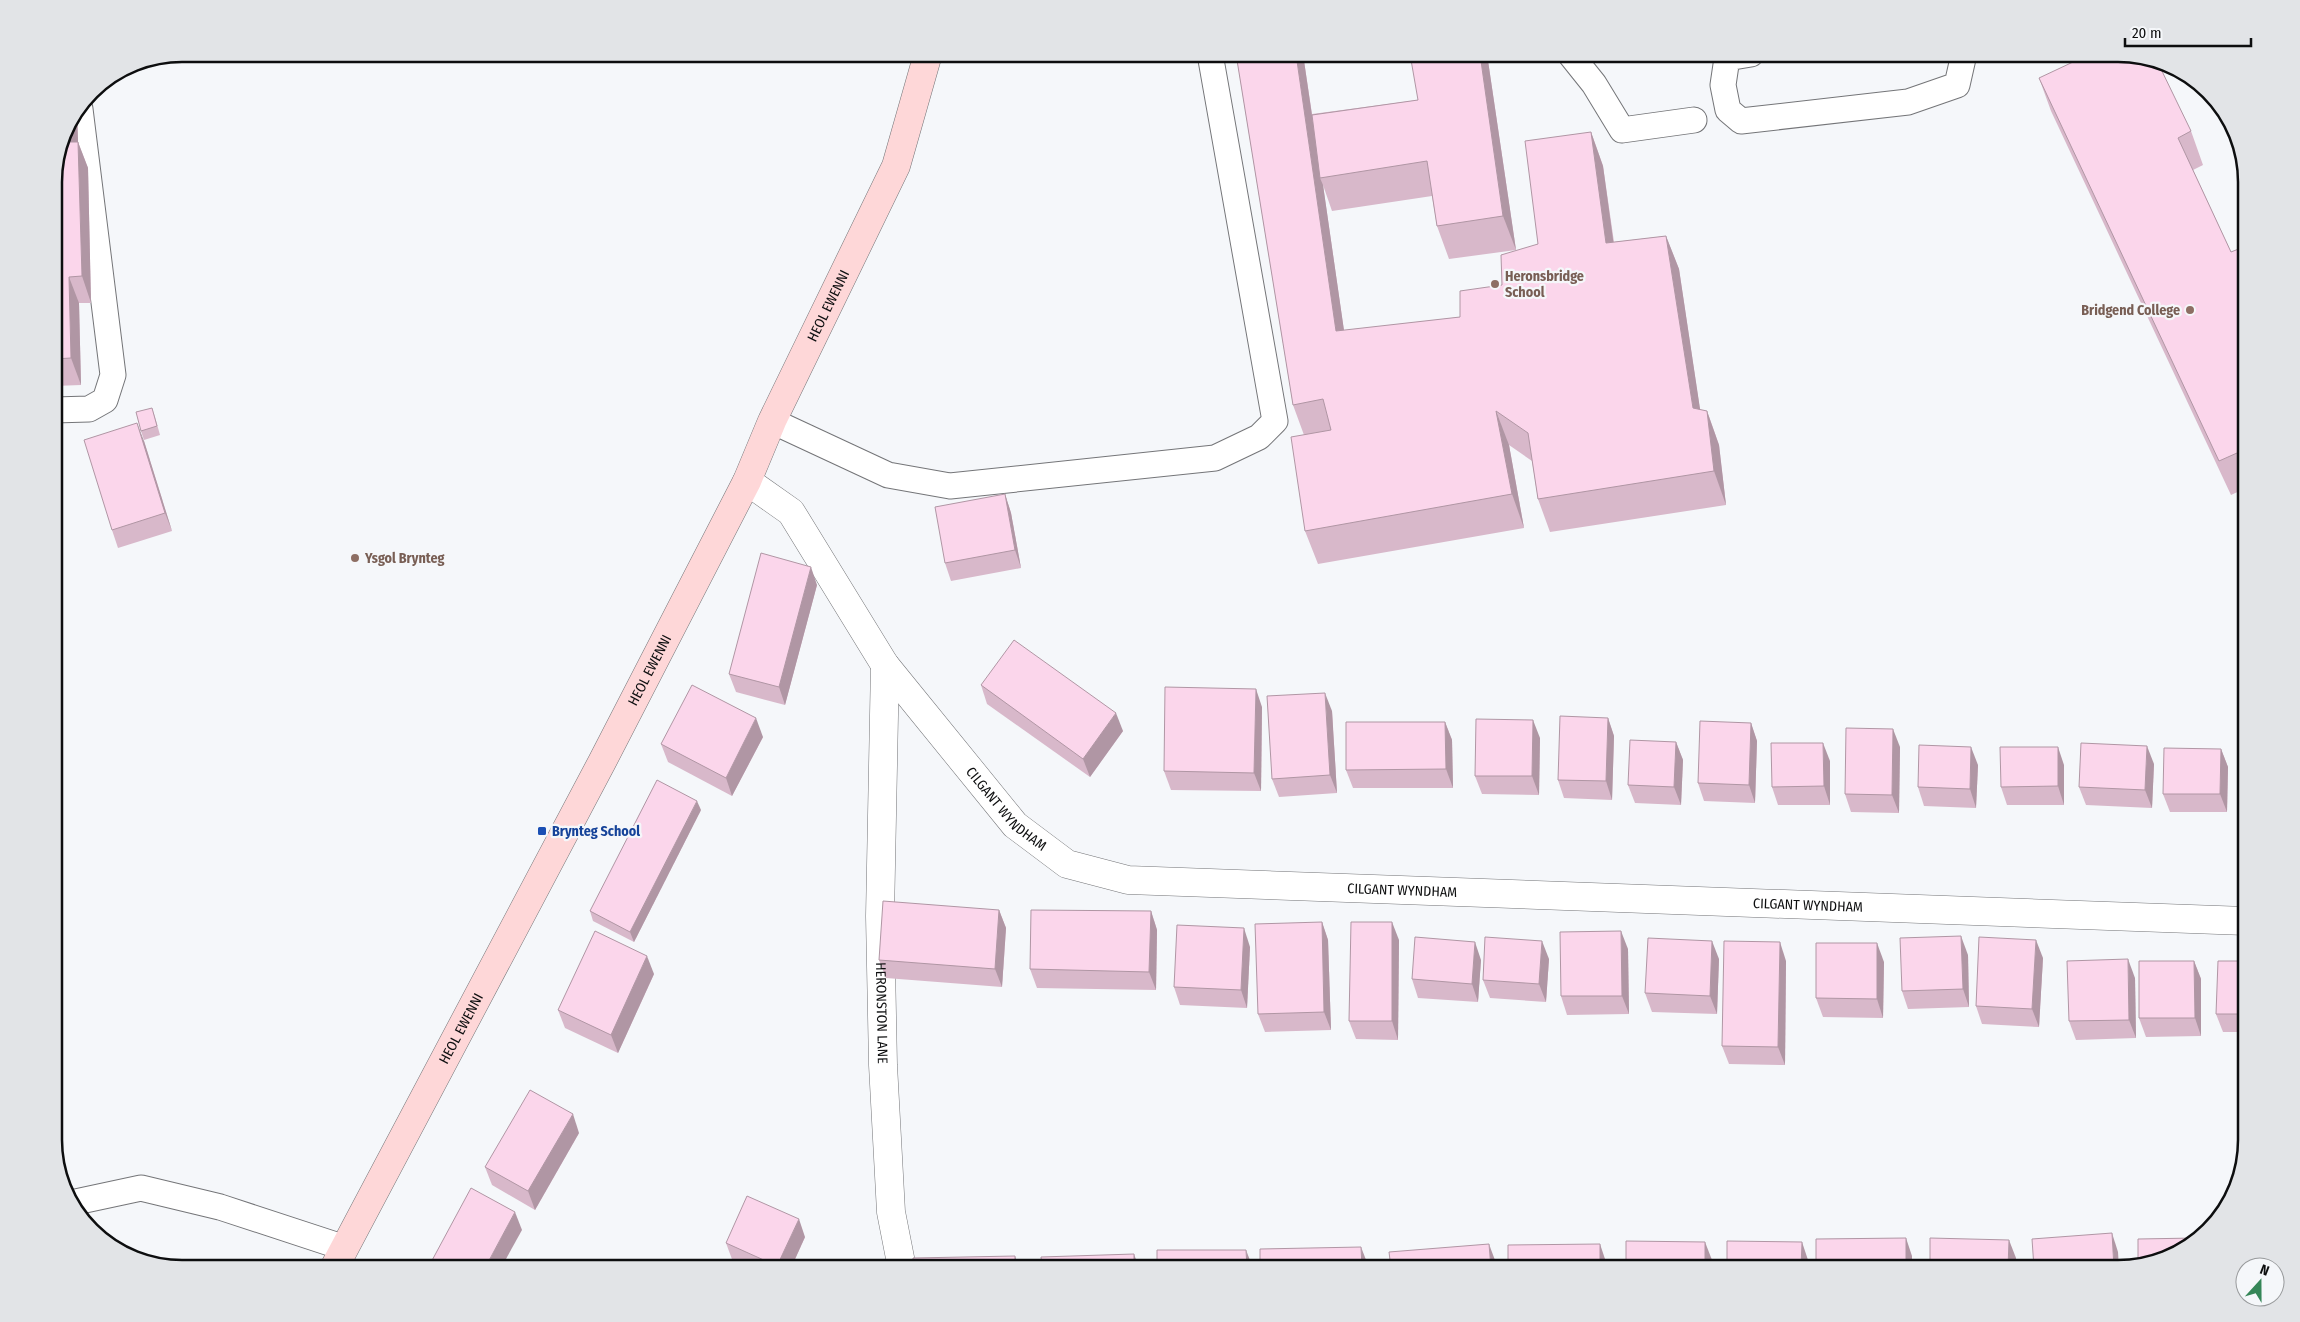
<svg xmlns="http://www.w3.org/2000/svg" width="2300" height="1322" viewBox="0 0 2300 1322" font-family="'Fira Sans Condensed',sans-serif">
	<style>
		.lines { fill: none; stroke-linecap: round; stroke-linejoin: round }
		.lane-casing { stroke: #747578; stroke-width: 27 }
		.street-casing { stroke: #747578; stroke-width: 29 }
		.secondary-casing { stroke: #747578; stroke-width: 29 }
		.lane { stroke: #fff; stroke-width: 25 }
		.street { stroke: #fff; stroke-width: 28 }
		.secondary { stroke: #fed7d8; stroke-width: 28 }
		.wall { fill: #d8b8ca }
		.shaded-wall { fill: #b096a4 }
		.building { fill: #fbd6eb; stroke: #b096a4 }
		.education-dot { fill: #8d6e63; stroke: #f5f7fa; stroke-width: 2 }
		.transit-dot { fill: #1a4fb4; stroke: #f5f7fa; stroke-width: 2 }
		.labels { text-anchor: middle; stroke-width: 4.5; stroke-linejoin: round; paint-order: stroke }
		.education-label { font-size: 14px; font-weight: bold; fill: #785e54; stroke: #f5f7fa; text-anchor: start }
		.street-label { font-size: 14px; fill: #0d0e0f; stroke: #f5f7fa }
		.transit-label { font-size: 14px; font-weight: bold; fill: #164399; stroke: #f5f7fa; text-anchor: start }
		.rim { fill: none; stroke: #0d0e0f; stroke-width: 2.5 }
	</style>
	<rect width="100%" height="100%" fill="#f5f7fa"/>
	<g class="lines">
		<g class="lane-casing">
			<g id="lane">
				<polyline points="1570,54 1594,84 1622,130 1694,120"/>
				<polyline points="1751,54 1727,58 1723,85 1728,110 1741,121 1908,102 1957,85 1964,54"/>
				<polyline points="54,410 89,409 105,400 113,375 80,109"/>
				<polyline points="772,421 888,475 950,486 1215,458 1259,437 1275,421 1210,54"/>
				<polyline points="71,1203 141,1188 220,1207 345,1248"/>
			</g>
		</g>
		<g class="street-casing">
			<g id="street">
				<path id="s1" d="M747,481l44,31 94,153 130,160 52,39 61,16 1118,41"/>
				<path id="s2" d="M885,665l-5,251 3,149 8,147 11,56"/>
			</g>
		</g>
		<g class="secondary-casing">
			<g id="secondary">
				<path id="s3" d="M334,1268l268,-506 145,-281 25,-60 124,-255 32,-112"/>
			</g>
		</g>
		<use href="#lane" class="lane"/>
		<use href="#street" class="street"/>
		<use href="#secondary" class="secondary"/>
	</g>
	<g class="wall">
		<polygon points="1236,54 1303,54 1312,114 1418,100 1487,54 1516,250 1449,259 1437,226 1432,196 1332,211 1323,185 1344,331 1460,317 1502,285 1538,244 1591,132 1603,166 1614,242 1666,236 1679,269 1700,410 1707,411 1719,445 1726,505 1550,532 1538,499 1532,461 1509,445 1524,528 1318,564 1305,531 1304,435 1293,405"/>
		<polygon points="2039,78 2191,131 2203,165 2193,170 2231,252 2246,246 2246,488 2231,495 2051,111"/>
		<polygon points="77,113 78,142 88,168 91,303 79,303 81,385 54,386 54,174 64,133"/>
		<polygon points="152,408 155,417 160,435 144,440 141,431"/>
		<polygon points="144,441 172,531 118,548 112,530"/>
		<polygon points="1005,494 1011,513 1021,568 951,581 945,563"/>
		<polygon points="817,585 785,705 736,692 729,674"/>
		<polygon points="981,685 1123,731 1090,777 987,704"/>
		<polygon points="1262,707 1261,791 1171,790 1164,771"/>
		<polygon points="1332,711 1337,793 1279,797 1272,779"/>
		<polygon points="1608,718 1614,736 1612,800 1564,798 1558,780"/>
		<polygon points="1445,722 1452,740 1453,788 1353,788 1346,770"/>
		<polygon points="1751,723 1757,741 1755,803 1704,801 1698,783"/>
		<polygon points="763,737 732,796 668,762 661,744"/>
		<polygon points="1540,738 1539,795 1482,794 1475,776"/>
		<polygon points="1676,742 1683,760 1681,805 1635,803 1628,785"/>
		<polygon points="1900,747 1899,813 1851,812 1845,794"/>
		<polygon points="2221,749 2228,767 2227,812 2170,812 2163,794"/>
		<polygon points="2246,749 2246,814 2244,814 2238,795"/>
		<polygon points="1830,761 1830,805 1778,805 1772,787"/>
		<polygon points="2154,764 2152,808 2086,805 2079,787"/>
		<polygon points="1978,765 1976,808 1924,806 1918,787"/>
		<polygon points="2064,765 2064,805 2007,805 2001,787"/>
		<polygon points="701,810 634,942 593,921 590,911"/>
		<polygon points="999,910 1006,928 1002,987 886,978 879,960"/>
		<polygon points="1151,911 1157,930 1156,990 1037,988 1030,969"/>
		<polygon points="1322,922 1328,940 1331,1030 1265,1032 1258,1014"/>
		<polygon points="1399,940 1398,1040 1356,1039 1349,1021"/>
		<polygon points="1250,947 1247,1008 1180,1005 1174,987"/>
		<polygon points="1628,949 1629,1014 1567,1015 1561,996"/>
		<polygon points="1968,955 1969,1007 1908,1009 1902,991"/>
		<polygon points="2043,958 2039,1027 1982,1024 1976,1006"/>
		<polygon points="1549,959 1546,1002 1490,998 1483,980"/>
		<polygon points="1719,959 1717,1014 1652,1012 1645,993"/>
		<polygon points="1481,960 1478,1002 1418,998 1412,979"/>
		<polygon points="1786,961 1785,1065 1729,1064 1722,1046"/>
		<polygon points="2194,961 2201,979 2201,1036 2146,1037 2139,1018"/>
		<polygon points="2246,961 2246,1032 2223,1032 2216,1014"/>
		<polygon points="1884,962 1883,1018 1823,1017 1816,998"/>
		<polygon points="654,974 618,1053 565,1028 558,1010"/>
		<polygon points="2135,978 2136,1038 2076,1040 2069,1021"/>
		<polygon points="579,1133 535,1210 492,1185 485,1167"/>
		<polygon points="805,1237 791,1268 747,1268 733,1262 726,1243"/>
	</g>
	<g class="shaded-wall">
		<polygon points="1296,54 1303,54 1321,177 1320,178 1323,185 1349,365 1336,331"/>
		<polygon points="1480,54 1487,54 1516,250 1503,216"/>
		<polygon points="77,113 79,168 69,142 69,125"/>
		<polygon points="1591,132 1603,166 1618,276 1606,243"/>
		<polygon points="78,142 88,168 91,303 82,276"/>
		<polygon points="1666,236 1679,269 1705,442 1693,408"/>
		<polygon points="69,277 79,303 81,385 71,358"/>
		<polygon points="1496,411 1509,445 1524,528 1512,494"/>
		<polygon points="1707,411 1719,445 1726,505 1714,471"/>
		<polygon points="137,423 144,441 172,531 165,513"/>
		<polygon points="1005,494 1011,513 1021,568 1015,550"/>
		<polygon points="811,567 817,585 785,705 779,687"/>
		<polygon points="1256,689 1262,707 1261,791 1254,773"/>
		<polygon points="1325,693 1332,711 1337,793 1330,775"/>
		<polygon points="1116,713 1123,731 1090,777 1083,759"/>
		<polygon points="756,718 763,737 732,796 726,778"/>
		<polygon points="1608,718 1614,736 1612,800 1606,781"/>
		<polygon points="1533,720 1540,738 1539,795 1532,776"/>
		<polygon points="1445,722 1452,740 1453,788 1446,769"/>
		<polygon points="1751,723 1757,741 1755,803 1749,785"/>
		<polygon points="1893,729 1900,747 1899,813 1892,795"/>
		<polygon points="1676,742 1683,760 1681,805 1674,787"/>
		<polygon points="1823,743 1830,761 1830,805 1824,786"/>
		<polygon points="2147,746 2154,764 2152,808 2145,790"/>
		<polygon points="1971,747 1978,765 1976,808 1970,789"/>
		<polygon points="2058,747 2064,765 2064,805 2058,786"/>
		<polygon points="2221,749 2228,767 2227,812 2220,794"/>
		<polygon points="697,801 701,810 634,942 630,932"/>
		<polygon points="999,910 1006,928 1002,987 995,969"/>
		<polygon points="1151,911 1157,930 1156,990 1149,972"/>
		<polygon points="1322,922 1328,940 1331,1030 1324,1012"/>
		<polygon points="1392,922 1399,940 1398,1040 1392,1021"/>
		<polygon points="1244,928 1250,947 1247,1008 1241,990"/>
		<polygon points="1621,931 1628,949 1629,1014 1622,996"/>
		<polygon points="1961,936 1968,955 1969,1007 1963,989"/>
		<polygon points="2036,940 2043,958 2039,1027 2032,1009"/>
		<polygon points="1542,941 1549,959 1546,1002 1539,984"/>
		<polygon points="1712,941 1719,959 1717,1014 1710,996"/>
		<polygon points="1475,942 1481,960 1478,1002 1472,984"/>
		<polygon points="1780,942 1786,961 1785,1065 1778,1047"/>
		<polygon points="1877,943 1884,962 1883,1018 1877,999"/>
		<polygon points="647,956 654,974 618,1053 611,1035"/>
		<polygon points="2128,959 2135,978 2136,1038 2129,1020"/>
		<polygon points="2194,961 2201,979 2201,1036 2195,1018"/>
		<polygon points="573,1114 579,1133 535,1210 528,1191"/>
		<polygon points="515,1212 522,1230 501,1268 485,1268"/>
		<polygon points="799,1219 805,1237 791,1268 778,1268 777,1266"/>
		<polygon points="2112,1233 2118,1252 2119,1268 2114,1268"/>
		<polygon points="1906,1238 1912,1256 1912,1268 1906,1268"/>
		<polygon points="2009,1240 2016,1258 2016,1268 2008,1268"/>
		<polygon points="1705,1242 1712,1260 1712,1268 1705,1268"/>
		<polygon points="1802,1242 1808,1260 1808,1268 1801,1268"/>
		<polygon points="1489,1244 1496,1263 1496,1268 1491,1268"/>
		<polygon points="1600,1244 1606,1262 1606,1268 1600,1268"/>
		<polygon points="1361,1247 1368,1265 1368,1268 1362,1268"/>
		<polygon points="1246,1250 1253,1268 1247,1268"/>
		<polygon points="1134,1254 1139,1268 1134,1268"/>
		<polygon points="1015,1256 1019,1268 1015,1268"/>
	</g>
	<g class="building">
		<polygon points="1236,54 1296,54 1336,331 1460,317 1460,291 1502,285 1501,255 1538,244 1525,141 1591,132 1606,243 1666,236 1693,408 1707,411 1714,471 1538,499 1528,433 1496,411 1512,494 1305,531 1291,437 1331,430 1323,399 1293,405"/>
		<polygon points="1410,54 1480,54 1503,216 1437,226 1427,161 1320,178 1312,115 1418,100"/>
		<polygon points="2090,54 2118,54 2159,65 2191,131 2178,138 2231,252 2246,246 2246,449 2219,461 2039,78"/>
		<polygon points="69,125 69,142 78,142 82,276 69,277 71,358 54,359 54,174 64,133"/>
		<polygon points="152,408 157,426 141,431 136,412"/>
		<polygon points="137,423 165,513 112,530 84,440"/>
		<polygon points="1005,494 1015,550 945,563 935,507"/>
		<polygon points="761,553 811,567 779,687 729,674"/>
		<polygon points="1014,640 1116,713 1083,759 981,685"/>
		<polygon points="692,685 756,718 726,778 661,744"/>
		<polygon points="1165,687 1256,689 1254,773 1164,771"/>
		<polygon points="1325,693 1330,775 1272,779 1267,696"/>
		<polygon points="1560,716 1608,718 1606,781 1558,780"/>
		<polygon points="1476,719 1533,720 1532,776 1475,776"/>
		<polygon points="1700,721 1751,723 1749,785 1698,783"/>
		<polygon points="1346,722 1445,722 1446,769 1346,770"/>
		<polygon points="1846,728 1893,729 1892,795 1845,794"/>
		<polygon points="1630,740 1676,742 1674,787 1628,785"/>
		<polygon points="1771,743 1823,743 1824,786 1772,787"/>
		<polygon points="2081,743 2147,746 2145,790 2079,787"/>
		<polygon points="1919,745 1971,747 1970,789 1918,787"/>
		<polygon points="2000,747 2058,747 2058,786 2001,787"/>
		<polygon points="2164,748 2221,749 2220,794 2163,794"/>
		<polygon points="2241,749 2246,749 2246,796 2238,795"/>
		<polygon points="657,780 697,801 630,932 590,911"/>
		<polygon points="883,901 999,910 995,969 879,960"/>
		<polygon points="1031,910 1151,911 1149,972 1030,969"/>
		<polygon points="1322,922 1324,1012 1258,1014 1255,924"/>
		<polygon points="1351,922 1392,922 1392,1021 1349,1021"/>
		<polygon points="1177,925 1244,928 1241,990 1174,987"/>
		<polygon points="595,931 647,956 611,1035 558,1010"/>
		<polygon points="1621,931 1622,996 1561,996 1560,932"/>
		<polygon points="1961,936 1963,989 1902,991 1900,938"/>
		<polygon points="1415,937 1475,942 1472,984 1412,979"/>
		<polygon points="1485,937 1542,941 1539,984 1483,980"/>
		<polygon points="1979,937 2036,940 2032,1009 1976,1006"/>
		<polygon points="1648,938 1712,941 1710,996 1645,993"/>
		<polygon points="1724,941 1780,942 1778,1047 1722,1046"/>
		<polygon points="1816,943 1877,943 1877,999 1816,998"/>
		<polygon points="2128,959 2129,1020 2069,1021 2067,961"/>
		<polygon points="2139,961 2194,961 2195,1018 2139,1018"/>
		<polygon points="2218,961 2246,961 2246,1014 2216,1014"/>
		<polygon points="530,1090 573,1114 528,1191 485,1167"/>
		<polygon points="471,1188 515,1212 485,1268 432,1268 429,1266"/>
		<polygon points="747,1196 799,1219 777,1266 726,1243"/>
		<polygon points="2112,1233 2114,1268 2034,1268 2032,1239"/>
		<polygon points="1906,1238 1906,1268 1816,1268 1816,1239"/>
		<polygon points="1930,1238 2009,1240 2008,1268 1930,1268"/>
		<polygon points="2195,1238 2182,1251 2138,1263 2138,1239"/>
		<polygon points="1626,1241 1705,1242 1705,1268 1626,1268"/>
		<polygon points="1727,1241 1802,1242 1801,1268 1727,1268"/>
		<polygon points="1489,1244 1491,1268 1391,1268 1389,1252"/>
		<polygon points="1600,1244 1600,1268 1508,1268 1508,1245"/>
		<polygon points="1361,1247 1362,1268 1260,1268 1260,1249"/>
		<polygon points="1157,1250 1246,1250 1247,1268 1157,1268"/>
		<polygon points="1134,1254 1134,1268 1042,1268 1041,1257"/>
		<polygon points="1015,1256 1015,1268 913,1268 913,1258"/>
	</g>
	<g class="education-dot">
		<circle cx="1495" cy="284" r="5"/>
		<circle cx="2190" cy="310" r="5"/>
		<circle cx="355" cy="558" r="5"/>
	</g>
	<rect class="transit-dot" x="537" y="826" width="10" height="10" rx="2.5"/>
	<g class="labels">
		<g class="education-label">
			<text x="1505" y="281">Heronsbridge<tspan x="1505" dy="16">School</tspan></text>
			<text x="2180" y="315" text-anchor="end">Bridgend College</text>
			<text x="365" y="563">Ysgol Brynteg</text>
		</g>
		<g class="street-label">
			<text dy="5" stroke="none"><textPath href="#s3" startOffset="1082">HEOL EWENNI</textPath></text>
			<text dy="5" stroke="none"><textPath href="#s3" startOffset="676">HEOL EWENNI</textPath></text>
			<text dy="5" stroke="none"><textPath href="#s1" startOffset="422">CILGANT WYNDHAM</textPath></text>
			<text dy="5" stroke="none"><textPath href="#s1" startOffset="842">CILGANT WYNDHAM</textPath></text>
			<text dy="5" stroke="none"><textPath href="#s1" startOffset="1248">CILGANT WYNDHAM</textPath></text>
			<text dy="5" stroke="none"><textPath href="#s2" startOffset="348">HERONSTON LANE</textPath></text>
			<text dy="5" stroke="none"><textPath href="#s3" startOffset="271">HEOL EWENNI</textPath></text>
		</g>
		<g class="transit-label">
			<text x="552" y="836">Brynteg School</text>
		</g>
	</g>
	<path d="M0 0H2300V1322H0ZM182 62H2118A120 120 0 0 1 2238 182V1140A120 120 0 0 1 2118 1260H182A120 120 0 0 1 62 1140V182A120 120 0 0 1 182 62Z" fill="#e2e4e7" fill-rule="evenodd"/>
	<path class="rim" d="M182 62H2118A120 120 0 0 1 2238 182V1140A120 120 0 0 1 2118 1260H182A120 120 0 0 1 62 1140V182A120 120 0 0 1 182 62Z"/>
	<g transform="translate(2260 1282) rotate(21)"><circle r="24" fill="#f5f7fa" stroke="#989a9c"/>
	<path d="M0-4L9 19L0 12L-9 19Z" fill="#358658"/>
	<text y="-8" font-size="14" font-weight="bold" text-anchor="middle" fill="#0d0e0f">N</text>
	</g>
	<path d="M2125 38v8h126v-8" fill="none" stroke="#0d0e0f" stroke-width="2.5"/>
	<text x="2132" y="38" font-size="15" fill="#0d0e0f" stroke="#f5f7fa" stroke-width="4" paint-order="stroke">20 m</text>
</svg>
